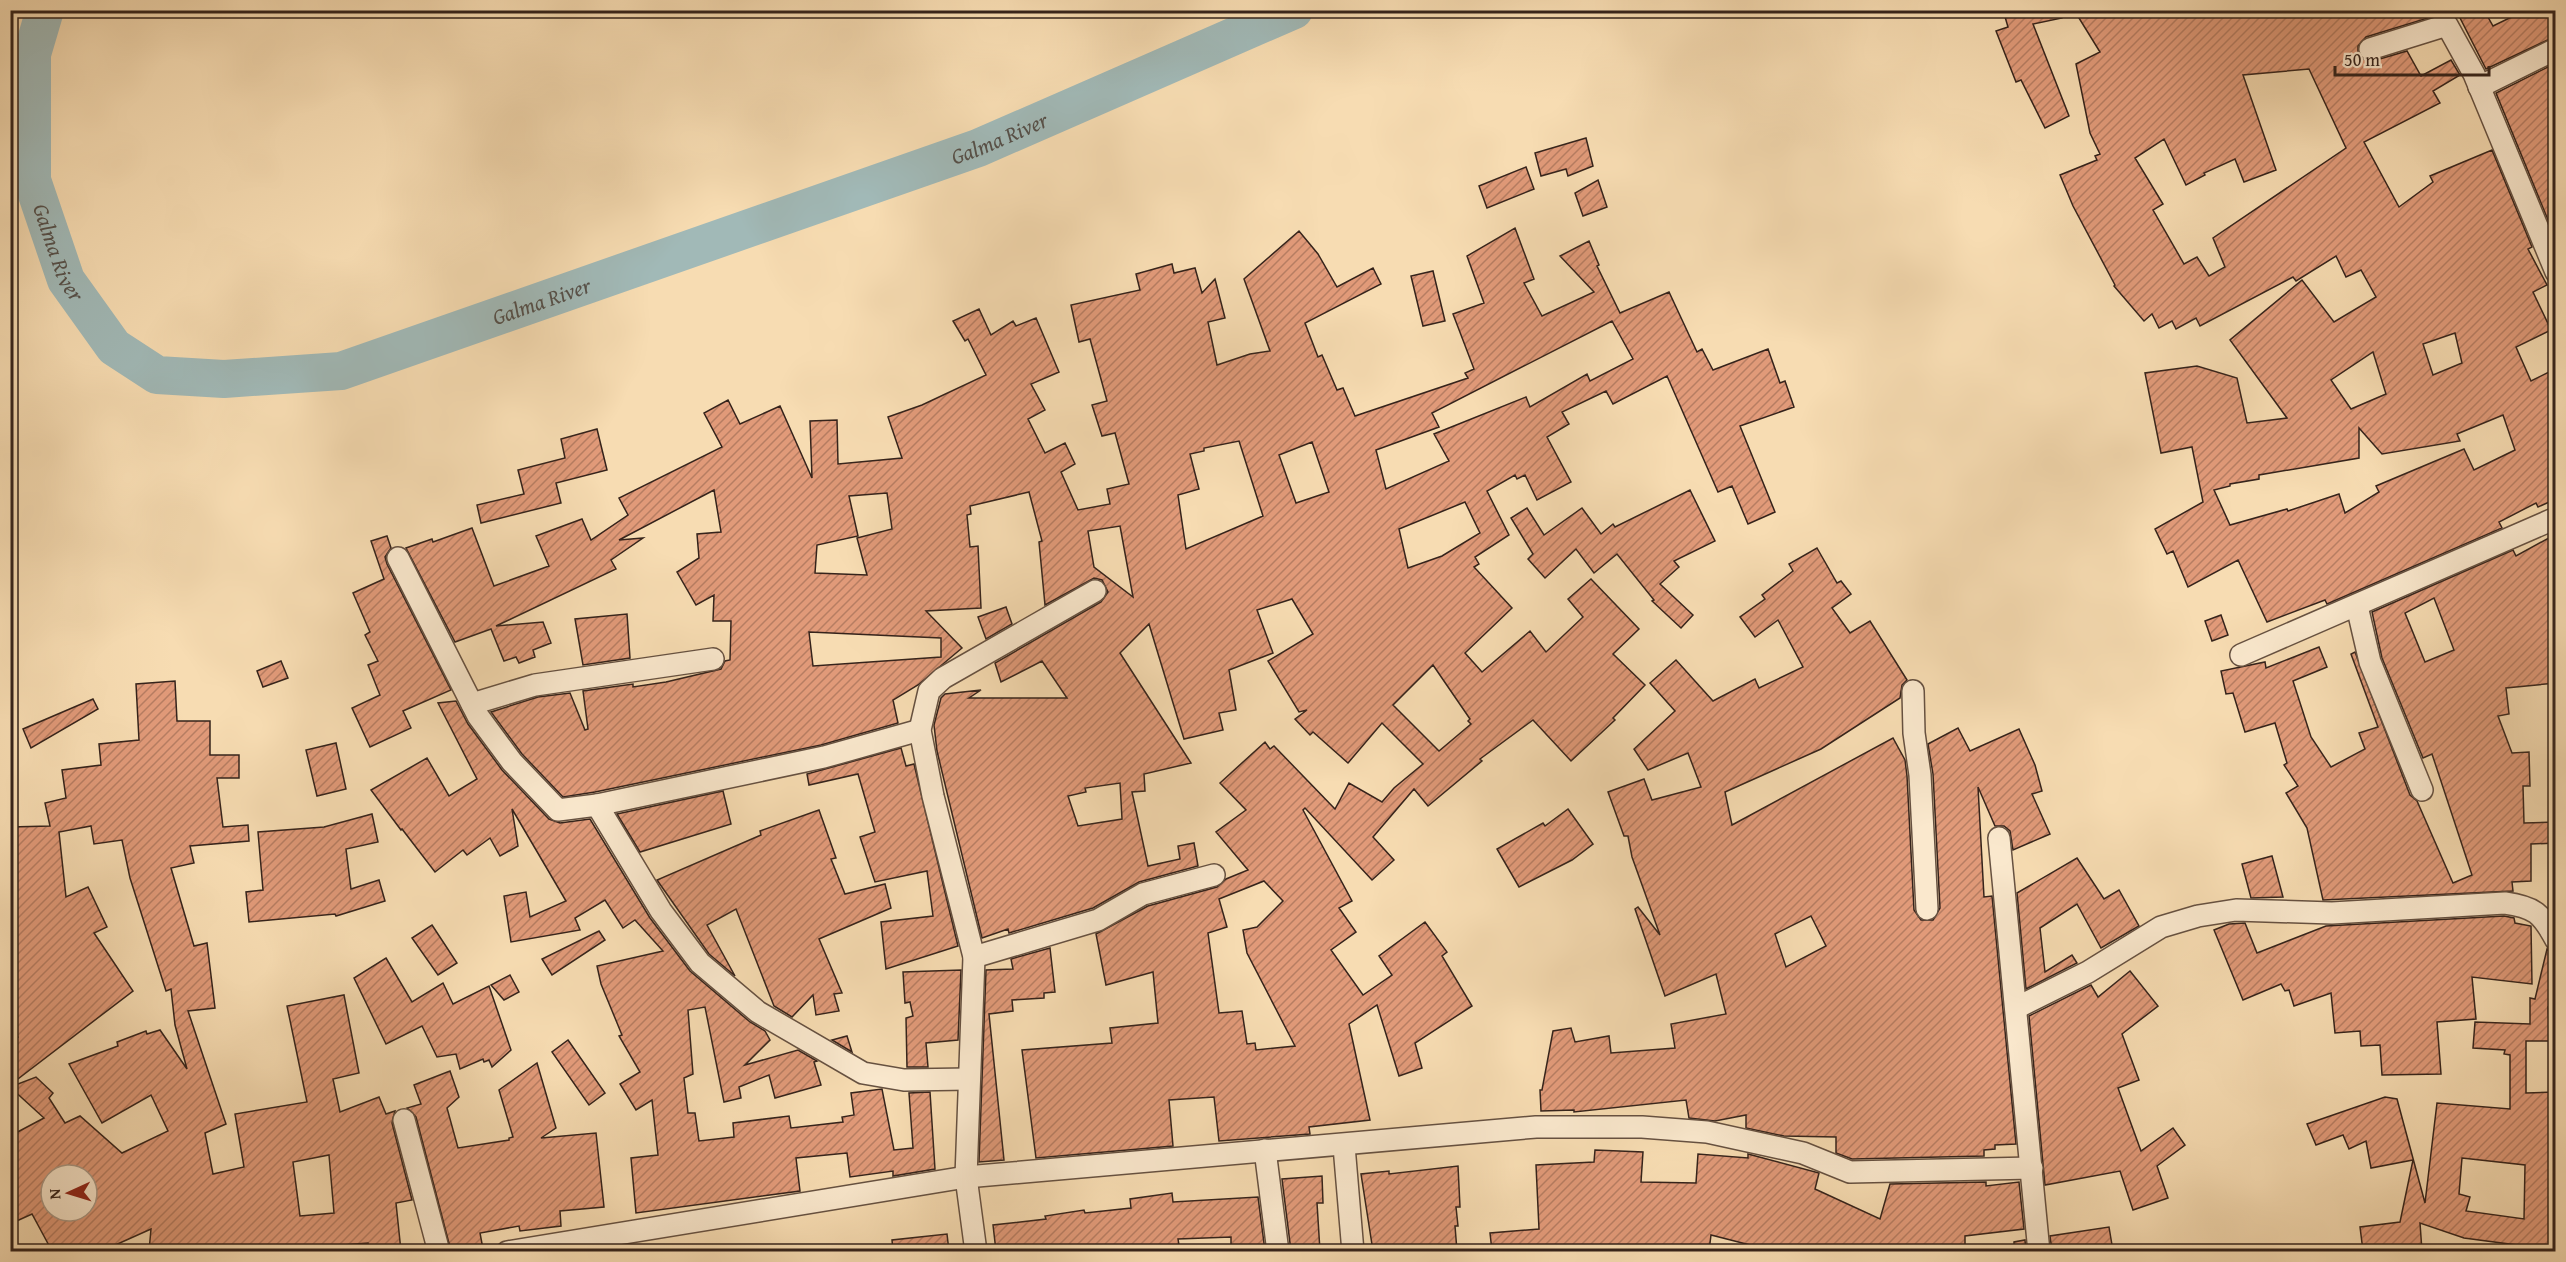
<svg xmlns="http://www.w3.org/2000/svg" width="2566" height="1262" viewBox="0 0 2566 1262" font-family="'Gentium Book Plus',serif">
	<style>
		.lines { fill: none; stroke-linecap: round; stroke-linejoin: round }
		.river { stroke: #a1b9b7; stroke-width: 38 }
		.building { fill: url(#building-hatch); stroke: #35231b; stroke-width: 1.5; fill-rule: evenodd }
		.minor-casing { stroke: #665141; stroke-width: 24 }
		.minor { stroke: #fae8cd; stroke-width: 21 }
		.labels { text-anchor: middle; stroke-width: 4.5; stroke-linejoin: round; paint-order: stroke }
		.water-label { font-size: 22px; font-style: italic; fill: #55504a; stroke: #fae8cd }
	</style>
	<defs>
		<pattern id="building-hatch" width="6" height="6" patternUnits="userSpaceOnUse" patternTransform="scale(1.5)"><rect width="6" height="6" fill="#e19a79"/><path d="M-1 1l2-2M0 6l6-6M5 7l2-2" fill="none" stroke="#b77d62"/></pattern>
	</defs>
	<rect width="100%" height="100%" fill="#f7dcb2"/>
	<filter id="stains"><feTurbulence type="fractalNoise" baseFrequency=".00333" numOctaves="4"/><feColorMatrix values="0 0 0 0 .2 0 0 0 0 .09 0 0 0 0 .02 0 0 0 .5 -.17"/></filter>
	<radialGradient id="worn" r=".72"><stop offset=".6" stop-color="#630" stop-opacity="0"/><stop offset="1" stop-color="#630" stop-opacity=".3"/></radialGradient>
	<g class="lines">
		<path class="river" id="s1" d="M45,10l-13,44v126l34,100 48,67 43,28 67,4 117,-8 637,-223 316,-138"/>
	</g>
	<g class="building">
		<polygon points="2003,10 2061,10 2062,18 2033,24 2069,116 2045,128 2021,80 2016,82 1996,31 2008,27"/>
		<path d="M2074,10h355l-1,8 -62,19 -8,9v7l4,6 11,2 34,-10 14,25 30,-16 9,15 -27,16 7,12 -76,39 35,65 34,-25 -3,-6 62,-26 40,97 -4,2 19,36 -14,7 18,38 -35,17 15,34 20,-10 5,8v120l-18,8 -2,-4 -37,19 3,6 -175,76 -2,-4 -58,22 -29,-62 -50,27 -15,-36 -6,3 -12,-25 48,-27 -11,-55 -31,6 -16,-80 52,-7 40,12 10,45 40,-5 -57,-78 72,-60 32,42 42,-25 -15,-27 -15,7 -10,-21 -40,25 -3,-4 -93,49 -4,-8 -20,11 -4,-8 -13,7 -7,-14 -8,7 -30,-35 1,-1 -42,-79 -13,-31 37,-15 -2,-4 5,-2 -10,-21 -14,-69 24,-12zM2309,69l37,79 -133,90 12,29 -16,9 -12,-19 -13,7 -31,-54 10,-6 -28,-46 29,-19 22,46 19,-10 -1,-2 31,-14 9,23 32,-12 -33,-95zM2455,333l7,30 -29,12 -10,-31zM2373,352l13,42 -35,15 -20,-29zM2503,415l12,35 -41,20 -10,-21 -88,37 3,6 -34,21 -6,-19 -51,17 -1,-2 -57,16 -16,-35 16,-4v-2l29,-5v-4l100,-17v-30l23,26 78,-13 -3,-7z"/>
		<polygon points="2456,10 2484,10 2493,26 2526,10 2556,10 2556,36 2486,69"/>
		<polygon points="2556,63 2556,237 2555,237 2496,93"/>
		<polygon points="1586,138 1593,166 1568,176 1566,169 1541,176 1535,153"/>
		<polygon points="1526,167 1534,189 1487,208 1479,186"/>
		<polygon points="1598,180 1607,207 1583,216 1575,193"/>
		<path d="M1515,228l19,51 -10,4 18,33 52,-24 -34,-36 29,-15 10,24 -2,1 23,47 49,-21 28,60 5,-3 11,21 55,-21 12,34 5,-2 9,26 -54,19 35,86 -27,12 -16,-38 -14,6 -51,-116 -54,28 -7,-13 -44,21 7,12 -22,13 24,45 -34,18 -12,-25 -8,4 -2,-4 -28,16 22,44 -34,22 4,7 -5,3 38,41 -47,45 17,19 48,-41 16,21 37,-35 -15,-18 23,-20 48,50 -26,25 32,31 -32,33 2,2 -44,41 -38,-41 -53,39 2,2 -54,45 -14,-17 -41,48 21,23 -22,20 -67,-72 -2,2 49,91 -13,7 17,24 -25,18 32,45 29,-20 -13,-19 46,-34 22,30 -5,4 30,50 -57,37 7,25 -23,8 -22,-71 -28,19 21,96 -61,7 1,7 -91,7 -5,-44 -45,3 4,46 -137,12 -14,-108 90,-7 -2,-15 48,-5 -5,-51 -47,13 -10,-51 52,-28 69,-19 9,-8 22,-9 -32,-38 30,-22 -26,-27 45,-41 5,7 4,-3 61,63 14,-26 33,19 12,-14 29,-24 -41,-41 -34,40 -35,-31 -3,3 -15,-16 12,-9 -8,2 -31,-51 45,-27 -21,-35 -35,11 16,43 -44,17 7,40 -17,3 4,17 -39,9 -35,-115 -29,29 71,110 -47,11 1,17 -13,1 16,74 32,-7 -2,-13 16,-3 4,23 -59,16 -46,26 -84,25 -1,-4 -26,9 -45,-187 -3,-26 7,-27 4,-4 36,-4 -12,8h98l-25,-37 -41,21 -6,-19 106,-61 7,-10 -6,-12 -8,-2 -49,27 -6,-63 3,-1 -13,-49 -59,14 1,8 -4,1 3,32 8,-1 3,62 -55,3 36,37 -44,37 -25,15 5,23 -77,22 -226,47 -32,5 -41,-43 -31,-42 47,-15 32,-4 15,37 3,-1 -5,-38 50,-7v3l33,-5 55,-13 4,-8 5,-1 1,-39h-18l1,-26 -18,10 -19,-33 22,-14 -2,-24 24,-2 -7,-42 -95,50 24,-2 -32,22 5,9 -120,57 47,-4 8,21 -18,7 2,7 -16,6 -3,-6 -12,4 -13,-32 -36,13 -49,-94 26,-9 1,3 39,-14 22,58 55,-20 -13,-30 46,-17 9,21 37,-25 -9,-17 103,-51 -18,-34 24,-13 12,24 40,-18 32,72 -2,-57 27,-1 1,44 64,-6 -14,-41 34,-12 64,-30 -18,-36 -3,2 -12,-20 26,-12 12,26 22,-14 3,5 20,-8 23,54 -28,12 14,26 -17,9 17,34 20,-10 10,21 -14,8 17,38 32,-6 -3,-15 22,-5 -14,-51 -13,3 -10,-31 15,-4 -17,-62 -11,3 -8,-37 69,-15 -4,-16 36,-10 2,9 21,-5 7,25 13,-14 10,39 -17,4 9,43 33,-11 20,-3 -26,-72 55,-48 19,23 19,33 36,-19 8,16 -76,39 13,34 4,-2 15,35 6,-2 12,28 113,-38 -3,-5 9,-4 -21,-55 31,-11 -17,-47zM1612,321l21,38 -43,22 -3,-7 -57,33 -4,-10 -92,37 15,27 -63,28 -10,-39 63,-23 -7,-14zM1239,441l24,75 -77,33 -8,-54 21,-6 -9,-35 14,-3v-3zM1312,442l17,50 -33,11 -17,-48zM887,493l5,36 -35,9 10,37 -52,-2 2,-28 41,-9 -9,-40zM1465,502l15,31 -38,23 -34,12 -9,-39zM1120,526l13,71 -39,-30 -6,-36zM809,632l132,6v19l-128,9zM1433,665l37,54 -2,2 3,3 -32,27 -46,-46zM1120,783l2,36 -44,7 -10,-30 18,-4 -1,-4zM1264,881l19,20 -26,26 -14,3 4,23 48,93 -39,4 -1,-7 -8,1 -5,-33 -23,2 -11,-80 19,-6 -8,-28z"/>
		<polygon points="1433,271 1445,321 1423,326 1411,276"/>
		<polygon points="597,429 607,470 556,483 561,503 481,523 477,505 524,494 518,470 565,458 561,439"/>
		<polygon points="1690,490 1715,541 1674,561 1679,567 1660,584 1693,615 1681,628 1652,601 1654,600 1617,554 1594,573 1576,549 1545,578 1528,559 1533,554 1511,518 1527,508 1544,535 1582,508 1601,534 1613,524 1615,527"/>
		<path d="M2556,534v149l-50,5 3,26 -11,2 14,37 17,-1 1,34h-7l1,37 32,-1v21l-25,1v37l-19,1 1,9 -190,9 -16,-72 -21,-35 12,-7 -14,-21 3,-2 -12,-40 -30,9 -12,-39 -7,1 -5,-23 44,-9 1,6 53,-21 8,20 -34,14 18,56 20,30 34,-18 -6,-16 19,-6 -27,-73 4,-2 55,143 7,6 36,82 19,-8 -40,-121 -9,4 -41,-100 -10,-46 141,-62 3,6zM2434,598l20,52 -29,12 -20,-49z"/>
		<polygon points="387,536 391,548 385,557 387,564 451,690 403,711 411,728 370,747 352,708 380,695 368,665 378,661 365,635 370,632 353,593 384,579 371,541"/>
		<path d="M1817,548l20,35 4,-2 10,13 -19,14 18,25 20,-12 37,59 -5,5 -2,13 -79,51 -96,43 7,33 161,-87 12,22 2,16 7,134 7,10h12l7,-12 -7,-134 -5,-30 30,-16 12,23 49,-22 16,36 7,26 -10,3 18,40 -37,16 -3,-19 -6,-5h-9l-17,-39 6,110 8,-1 24,248 -21,1v4l-11,1v6l-132,3 -16,-6v-16l-52,-1 -38,-8v-13l-31,6 -26,-3 -3,-18 -112,12v-2l-33,1 -1,-21h2l11,-59 18,-3 4,14 34,-6 2,17 64,-5 -4,-24 55,-10 -10,-40 -51,22 -30,-87 3,-2 22,28 -28,-78 -4,-21h-4l-16,-44 36,-13 8,21 49,-13 -13,-34 -40,17 -14,-21 41,-38 -25,-28 26,-23 37,41 42,-22 4,9 44,-21 -25,-47 -23,17 -15,-20 25,-18 -3,-4 31,-24 -4,-7zM1811,916l15,30 -40,21 -11,-33z"/>
		<polygon points="1006,607 1012,624 986,639 978,617"/>
		<polygon points="627,614 630,658 583,665 575,619"/>
		<polygon points="2221,615 2228,635 2212,641 2205,621"/>
		<polygon points="281,661 288,678 263,687 257,671"/>
		<path d="M175,681l2,40h33v34h29v23h-22l6,49 25,-2 1,16 -59,5 4,17 -23,5 23,78 13,-3 8,65 -27,3 38,113 -21,9 8,41 31,-7 -9,-53 72,-12 -20,-96 57,-11 15,78 -26,6 7,33 39,-15 7,17 9,-3 -3,12 20,77 -16,3 5,48h-32l-1,-8 -64,5v3h-155l2,-22 -49,22h-50l-20,-37 -22,10v-88l34,-18 -34,-31 26,-10 17,16 -4,5 16,25 15,-7 42,37 46,-22 -17,-36 -49,28 -33,-59 49,-18 -1,-4 29,-11 1,3 13,-4 27,39 -12,-44 -4,-36 -5,2 -36,-113 -8,-38 -28,4 -3,-18 -32,6 7,65 22,-10 19,40 -13,6 39,58 -123,94v-43l8,-5 -8,-9v-201l40,-1 -5,-23 21,-5 -4,-28 39,-5 -2,-21 40,-4 -3,-56zM329,1155l5,58 -34,3 -7,-54zM51,1175h36v36h-36z"/>
		<polygon points="93,699 98,709 31,748 23,729"/>
		<polygon points="456,701 468,724 502,770 549,819 560,823 590,819 650,918 690,971 750,1022 765,1031 770,1040 745,1065 798,1050 817,1061 814,1062 821,1085 775,1098 769,1075 739,1087 741,1098 724,1102 705,1007 688,1010 693,1074 684,1078 688,1113 695,1113 699,1141 734,1137 733,1123 789,1116 791,1128 843,1122 842,1117 854,1115 851,1093 882,1089 894,1150 913,1148 909,1093 930,1092 935,1169 893,1176 893,1171 850,1177 847,1153 796,1158 800,1191 636,1213 631,1158 658,1155 652,1100 636,1110 620,1084 640,1072 619,1036 622,1035 601,984 597,966 663,951 635,920 623,928 605,900 575,918 580,930 511,942 504,896 526,892 530,917 566,901 512,809 518,846 500,856 490,838 467,855 463,850 435,872 402,829 401,830 371,790 427,758 449,796 477,779 438,703"/>
		<polygon points="336,743 346,789 317,796 306,750"/>
		<polygon points="901,748 906,766 914,764 958,946 886,969 881,922 933,916 927,871 875,882 860,837 875,832 858,774 809,785 807,774"/>
		<polygon points="723,791 731,824 640,852 617,814"/>
		<polygon points="1568,809 1593,844 1572,860 1519,887 1497,849 1543,823 1545,826"/>
		<polygon points="819,810 836,858 831,859 845,894 885,884 891,908 819,939 842,993 834,994 839,1011 816,1015 813,995 792,1017 774,1006 736,909 707,925 735,976 709,954 657,880 761,835 760,831"/>
		<polygon points="372,814 378,842 346,849 351,889 379,880 385,901 336,916 335,914 249,922 246,892 263,890 258,832 324,827"/>
		<polygon points="2272,856 2283,897 2251,898 2242,864"/>
		<polygon points="2077,858 2104,899 2119,890 2139,926 2101,948 2077,904 2040,928 2045,972 2072,955 2077,963 2026,989 2017,893"/>
		<polygon points="2504,916 2514,918 2515,923 2531,926 2532,984 2472,977 2476,1019 2437,1022 2441,1074 2382,1075 2380,1045 2361,1046 2360,1031 2335,1033 2331,993 2294,1006 2289,990 2285,991 2281,984 2243,1000 2214,930 2229,924 2245,923 2257,953 2326,926"/>
		<polygon points="432,925 457,963 438,975 412,938"/>
		<polygon points="599,931 605,940 552,975 542,959"/>
		<polygon points="1050,948 1055,992 1044,993 1044,998 1012,1000 1013,1011 989,1014 1004,1160 979,1162 986,970 1013,969 1011,959"/>
		<path d="M2547,949l9,4v54h-8l2,34h-24v52l29,-1 1,159h-32v-5l-60,-8 -44,-15 2,28h-59l-3,-24 40,-5 13,-62 -42,8 -5,-27 -17,8 -6,-14 -27,10 -9,-21 78,-27 12,2 28,104 12,-100 73,6v-54l-6,-1 1,-4 -32,-2 2,-26 55,2v-26l5,1zM2462,1158l63,7 -1,54 -58,-8 4,-14 -11,-3z"/>
		<polygon points="386,958 412,1002 443,983 453,1004 489,986 511,1050 492,1067 489,1060 484,1062 483,1059 460,1069 456,1054 437,1057 422,1026 386,1044 354,978"/>
		<polygon points="961,970 958,1040 926,1043 928,1067 907,1067 906,1018 913,1016 910,1002 905,1003 903,972"/>
		<polygon points="2130,971 2158,1006 2122,1034 2139,1080 2118,1088 2141,1151 2173,1128 2185,1145 2157,1166 2168,1198 2133,1210 2120,1171 2045,1185 2029,1016 2091,985 2098,997"/>
		<polygon points="510,975 519,992 504,1000 491,985"/>
		<polygon points="847,1036 852,1052 832,1040"/>
		<polygon points="568,1040 605,1093 589,1105 552,1052"/>
		<polygon points="537,1063 556,1128 541,1138 596,1133 604,1207 560,1211 561,1226 520,1231 519,1226 480,1233 483,1249 451,1251 416,1117 407,1108 421,1104 414,1085 450,1071 459,1097 447,1108 458,1148 509,1140 509,1138 513,1137 499,1090"/>
		<polygon points="1595,1150 1643,1152 1641,1182 1696,1183 1698,1154 1748,1158 1748,1154 1819,1173 1815,1189 1880,1219 1890,1184 1986,1182 1986,1186 2019,1182 2024,1229 1965,1236 1965,1251 1915,1251 1895,1246 1893,1251 1756,1251 1758,1247 1711,1235 1709,1251 1686,1249 1686,1251 1643,1251 1643,1249 1584,1246 1585,1251 1492,1251 1490,1233 1539,1229 1536,1165 1594,1162"/>
		<polygon points="1458,1166 1460,1207 1456,1207 1458,1226 1455,1226 1457,1251 1373,1251 1361,1174 1389,1171 1389,1174"/>
		<polygon points="1322,1176 1323,1203 1317,1203 1320,1251 1291,1251 1282,1179"/>
		<polygon points="1172,1193 1173,1202 1258,1197 1265,1251 1231,1251 1231,1237 1178,1239 1180,1251 996,1251 993,1225 1046,1219 1045,1216 1084,1210 1085,1213 1131,1208 1130,1199"/>
		<polygon points="2109,1227 2113,1251 2052,1251 2050,1236"/>
		<polygon points="947,1234 949,1251 893,1251 892,1240"/>
		<polygon points="2025,1240 2026,1251 2014,1251 2014,1242"/>
	</g>
	<g class="lines">
		<g class="minor-casing">
			<g id="minor">
				<polyline points="2370,49 2447,25 2474,74 2556,272"/>
				<polyline points="2479,87 2556,49"/>
				<polyline points="398,558 478,716 512,762 558,810 597,805"/>
				<polyline points="2357,606 2370,662 2422,790"/>
				<polyline points="2241,655 2556,518"/>
				<polyline points="1913,691 1914,733 1920,775 1927,909"/>
				<polyline points="472,704 535,685 713,659"/>
				<polyline points="920,730 824,757 597,805 661,911 700,963 758,1012 863,1073 904,1080 969,1079"/>
				<polyline points="1999,838 2039,1252"/>
				<polyline points="974,957 1098,920 1143,894 1214,875"/>
				<path d="M2016,1008l72,-36 73,-45 37,-11 38,-6 96,3 173,-10c30,4 37,11 51,37"/>
				<polyline points="404,1120 439,1252"/>
				<polyline points="1344,1146 1353,1252"/>
				<polyline points="1265,1150 1278,1252"/>
				<polyline points="507,1252 966,1177 1536,1127 1642,1127 1707,1132 1803,1153 1850,1172 2032,1168"/>
				<polyline points="976,1252 966,1177 974,957 933,796 920,730 929,691 943,678 1095,591"/>
			</g>
		</g>
		<use href="#minor" class="minor"/>
	</g>
	<g class="labels">
		<g class="water-label">
			<text dy="8" stroke="none"><textPath href="#s1" startOffset="1294">Galma River</textPath></text>
			<text dy="8" stroke="none"><textPath href="#s1" startOffset="249">Galma River</textPath></text>
			<text dy="8" stroke="none"><textPath href="#s1" startOffset="808">Galma River</textPath></text>
		</g>
	</g>
	<rect width="2566" height="1262" fill="none" stroke="#f7dcb2" stroke-width="36"/>
	<rect x="12" y="12" width="2542" height="1238" fill="none" stroke="#35231b" stroke-width="3"/>
	<rect x="18" y="18" width="2530" height="1226" fill="none" stroke="#35231b" stroke-width="1.5"/>
	<g transform="translate(69 1193) rotate(266)"><circle r="28" fill="#fae8cd" stroke="#ab9986" stroke-width="1.5"/>
	<path d="M0-4.5L10 22L0 15L-10 22Z" fill="#8f2418"/>
	<text y="-9" font-size="16" font-weight="bold" text-anchor="middle" fill="#35231b">N</text>
	</g>
	<path d="M2335 66v9h154v-9" fill="none" stroke="#35231b" stroke-width="3"/>
	<text x="2344" y="66" font-size="18" fill="#35231b" stroke="#fae8cd" stroke-width="4.5" paint-order="stroke">50 m</text>
	<rect width="100%" height="100%" filter="url(#stains)"/>
	<rect width="100%" height="100%" fill="url(#worn)"/>
</svg>
